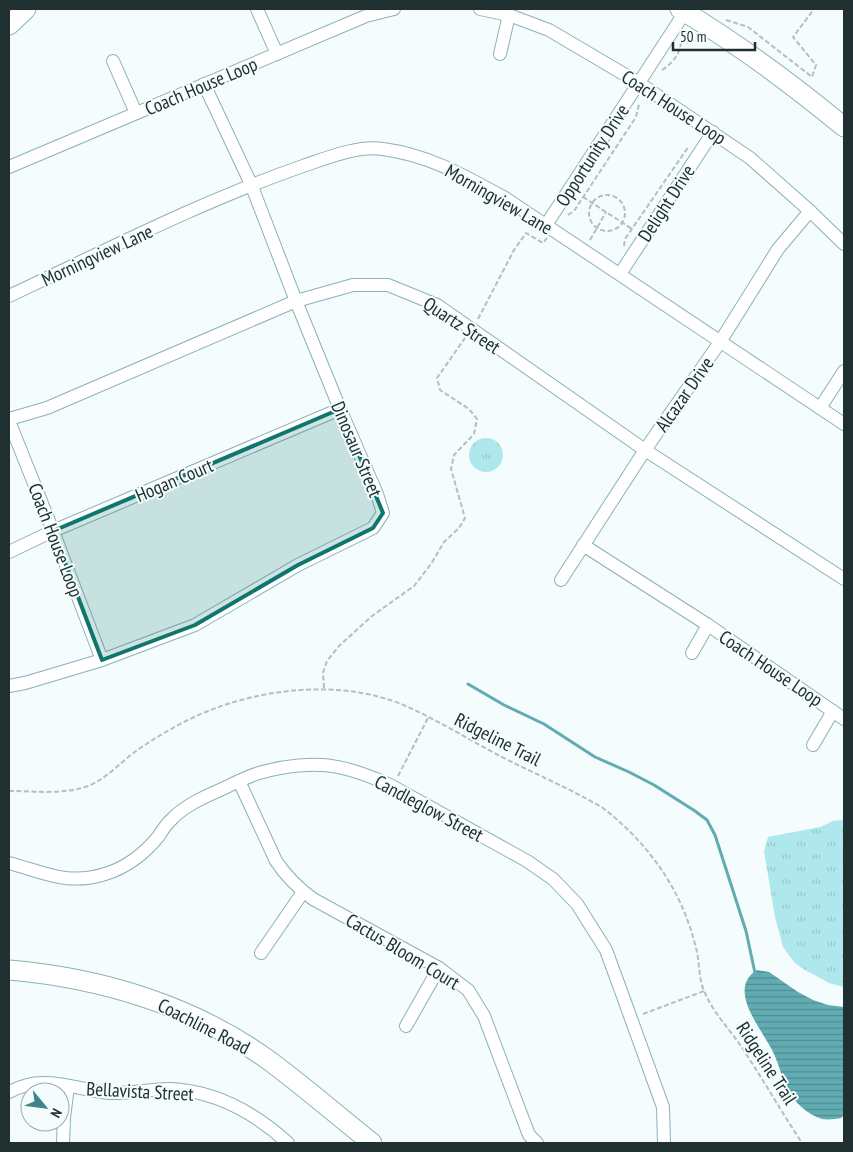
<svg xmlns="http://www.w3.org/2000/svg" width="853" height="1152" viewBox="0 0 853 1152" font-family="'PT Sans Narrow',sans-serif">
	<style>
		.grass { fill: url(#grass-tufts) }
		.water { fill: url(#water-rules) }
		.lines { fill: none; stroke-linecap: round; stroke-linejoin: round }
		.stream { stroke: #61abb2; stroke-width: 3 }
		.street-casing { stroke: #8bb2b5; stroke-width: 14 }
		.secondary-casing { stroke: #8bb2b5; stroke-width: 21 }
		.path { stroke: #b4bfc0; stroke-width: 2; stroke-dasharray: 5 2.5; stroke-linecap: butt }
		.street { stroke: #fff; stroke-width: 12 }
		.secondary { stroke: #fff; stroke-width: 19 }
		.marked { fill: #0f766e; fill-opacity: 0.2; stroke: #0f766e; stroke-width: 4; stroke-linejoin: round }
		.labels { text-anchor: middle; stroke-width: 4; stroke-linejoin: round; paint-order: stroke }
		.street-label { font-size: 19px; fill: #203031; stroke: #f4fcfd }
	</style>
	<defs>
		<pattern id="grass-tufts" width="24" height="20" patternUnits="userSpaceOnUse" patternTransform="scale(1.25)"><rect width="24" height="20" fill="#afe8ec"/><path d="M3 7l-1-3M5 7V3M7 7l1-3M15 17l-1-3M17 17v-4M19 17l1-3" fill="none" stroke="#96c7cb"/></pattern>
		<pattern id="water-rules" width="6" height="5" patternUnits="userSpaceOnUse" patternTransform="scale(1.25)"><rect width="6" height="5" fill="#61abb2"/><path d="M0 2.5h6" fill="none" stroke="#508c91"/></pattern>
	</defs>
	<rect width="100%" height="100%" fill="#f4fcfd"/>
	<g class="grass">
		<circle cx="486" cy="455" r="17"/>
		<polygon points="844,820 844,987 829,983 805,970 795,963 783,947 775,917 764,851 768,837 820,827 833,821"/>
	</g>
	<path class="water" d="M757,970l12,2 29,20 15,8 15,5 16,2v108l-3,3c-6,1 -13,2 -19,1 -14,-4 -28,-17 -34,-29 -6,-12 -9,-25 -14,-36 -10,-23 -49,-64 -17,-84z"/>
	<g class="lines">
		<polyline class="stream" points="468,684 504,705 544,724 595,757 629,772 654,785 695,811 707,820 715,835 746,931 755,973"/>
		<g class="street-casing">
			<g id="street">
				<polyline points="257,9 277,54"/>
				<polyline points="480,9 509,15 549,30 639,83 750,158 810,211 844,244"/>
				<polyline points="500,54 509,15"/>
				<polyline points="113,61 136,113"/>
				<polyline points="9,167 366,16 394,9"/>
				<polyline points="546,225 687,9"/>
				<polyline points="620,274 713,132"/>
				<path d="M9,296c96,-45 193,-95 294,-130 24,-8 55,-21 80,-17 46,6 82,27 122,49l339,226"/>
				<polyline points="820,408 844,371"/>
				<polyline points="9,419 47,408 296,301 353,285 388,285 437,305 645,450 844,579"/>
				<polyline points="9,421 53,531 102,660"/>
				<polyline points="583,545 708,625 844,719"/>
				<polyline points="9,552 53,531 340,409"/>
				<polyline points="561,580 645,450 720,342 778,249 810,211"/>
				<polyline points="692,653 708,625"/>
				<polyline points="9,686 25,683 102,660 195,625 298,565 373,528 383,513 377,494 340,409 296,301 251,184 204,84"/>
				<polyline points="813,745 833,711"/>
				<path d="M239,781l37,80c10,15 22,27 37,38l126,69 29,22 16,26 45,119 8,8"/>
				<path d="M9,863c34,9 59,23 96,11 21,-6 40,-21 53,-37 4,-6 8,-13 14,-18 12,-13 32,-22 48,-29 13,-6 26,-13 39,-17 24,-7 55,-11 79,-6 19,4 37,11 54,19l135,75 26,18 24,25 29,46 19,52 38,105 1,36"/>
				<polyline points="261,953 303,892"/>
				<polyline points="406,1026 439,968"/>
				<path d="M9,1092c10,-5 21,-9 33,-9 21,-1 45,8 67,10 21,1 41,-4 61,-4 47,2 85,24 118,54"/>
				<polyline points="63,1143 64,1118 68,1086"/>
			</g>
		</g>
		<g class="secondary-casing">
			<g id="secondary">
				<path d="M680,9c58,35 112,75 164,118"/>
				<polyline points="9,25 26,9"/>
				<path d="M9,970c93,8 186,36 262,92 35,26 67,54 101,81"/>
			</g>
		</g>
		<g class="path">
			<polyline points="726,20 748,27 812,77 816,65 793,37 814,9"/>
			<path d="M662,70c11,-7 19,-17 19,-30"/>
			<circle cx="607" cy="213" r="18"/>
			<polyline points="583,197 632,229"/>
			<polyline points="568,215 574,211 636,117 639,104"/>
			<polyline points="590,240 606,212"/>
			<polyline points="624,246 625,239 689,146"/>
			<polyline points="478,319 514,250 526,233 543,243 547,238"/>
			<polyline points="324,688 323,673 327,661 339,646 372,616 414,586 431,564 444,542 459,528 465,518 451,469 454,455 474,434 477,419 469,409 440,390 437,378 465,338"/>
			<polyline points="398,776 428,718"/>
			<path d="M9,791c25,0 54,4 79,-5 18,-7 33,-24 48,-35 17,-12 34,-22 52,-31 64,-32 154,-43 220,-13 31,14 60,32 90,48 35,18 71,33 105,53 46,36 79,82 93,140 4,14 2,31 9,45 8,19 24,36 36,53 21,32 40,65 61,97"/>
			<polyline points="643,1014 704,991"/>
		</g>
		<use href="#street" class="street"/>
		<use href="#secondary" class="secondary"/>
	</g>
	<path class="marked" d="M340,409l43,104 -10,15 -75,37 -103,60 -93,35 -49,-129z"/>
	<g class="labels">
		<g class="street-label">
			<text transform="translate(201 86) rotate(-23)" y="7">Coach House Loop</text>
			<text transform="translate(674 107) rotate(33)" y="7">Coach House Loop</text>
			<text transform="translate(592 155) rotate(-57)" y="7">Opportunity Drive</text>
			<text transform="translate(499 199) rotate(30)" y="7">Morningview Lane</text>
			<text transform="translate(666 203) rotate(-57)" y="7">Delight Drive</text>
			<text transform="translate(97 255) rotate(-25)" y="7">Morningview Lane</text>
			<text transform="translate(462 325) rotate(33)" y="7">Quartz Street</text>
			<text transform="translate(684 394) rotate(-55)" y="7">Alcazar Drive</text>
			<text transform="translate(357 449) rotate(67)" y="7">Dinosaur Street</text>
			<text transform="translate(174 480) rotate(-23)" y="7">Hogan Court</text>
			<text transform="translate(56 540) rotate(69)" y="7">Coach House Loop</text>
			<text transform="translate(771 668) rotate(34)" y="7">Coach House Loop</text>
			<text transform="translate(498 739) rotate(27)" y="7">Ridgeline Trail</text>
			<text transform="translate(429 808) rotate(28)" y="7">Candleglow Street</text>
			<text transform="translate(403 951) rotate(31)" y="7">Cactus Bloom Court</text>
			<text transform="translate(204 1026) rotate(27)" y="7">Coachline Road</text>
			<text transform="translate(767 1063) rotate(57)" y="7">Ridgeline Trail</text>
			<text transform="translate(140 1091) rotate(3)" y="7">Bellavista Street</text>
		</g>
	</g>
	<rect width="853" height="1152" fill="none" stroke="#203031" stroke-width="20"/>
	<g transform="translate(45 1107) rotate(119)"><circle r="24" fill="#f4fcfd" stroke="#9faaab"/>
	<path d="M0-4L9 19L0 12L-9 19Z" fill="#3e858b"/>
	<text y="-8" font-size="14" font-weight="bold" text-anchor="middle" fill="#203031">N</text>
	</g>
	<path d="M673 42v8h82v-8" fill="none" stroke="#203031" stroke-width="2.5"/>
	<text x="680" y="42" font-size="15" fill="#203031" stroke="#f4fcfd" stroke-width="4" paint-order="stroke">50 m</text>
</svg>
